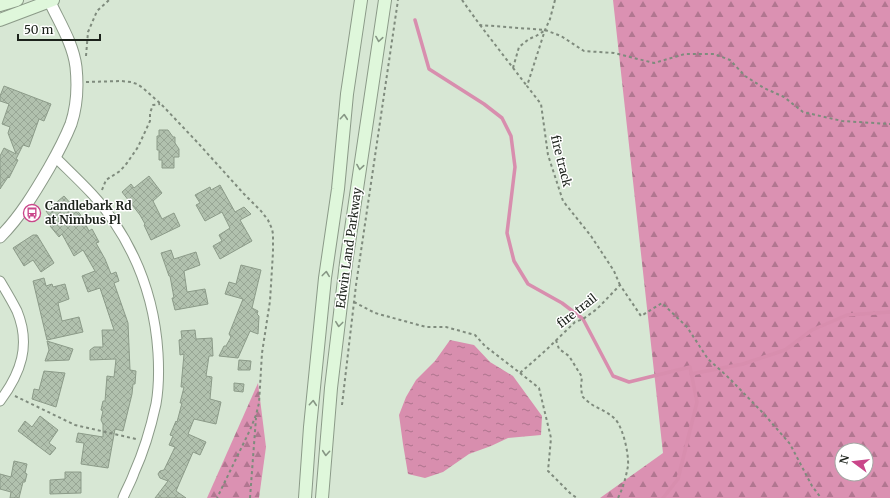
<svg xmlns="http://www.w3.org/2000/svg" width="890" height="498" viewBox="0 0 890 498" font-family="Merriweather,serif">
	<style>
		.forest { fill: url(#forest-firs); fill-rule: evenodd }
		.water { fill: url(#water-ripples) }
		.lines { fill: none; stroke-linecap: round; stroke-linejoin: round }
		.stream { stroke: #d88eae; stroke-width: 3.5 }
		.building { fill: url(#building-cross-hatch); stroke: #8c9b89 }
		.minor-casing { stroke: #8b9a88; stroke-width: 11 }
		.tertiary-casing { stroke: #8b9a88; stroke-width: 13 }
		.secondary-casing { stroke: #8b9a88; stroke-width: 14 }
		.path { stroke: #7f8b7d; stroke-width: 2; stroke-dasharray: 3 3; stroke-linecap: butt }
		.minor { stroke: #fff; stroke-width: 9 }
		.tertiary { stroke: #fff; stroke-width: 11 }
		.secondary { stroke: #dff7db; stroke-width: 12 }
		.oneway { stroke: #879785 }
		.labels { text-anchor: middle; stroke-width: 3; stroke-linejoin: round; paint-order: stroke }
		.street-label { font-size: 12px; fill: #1c221b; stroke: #fff }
		.poi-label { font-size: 12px; font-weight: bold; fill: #1c221b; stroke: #fff; text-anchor: start }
	</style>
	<defs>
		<pattern id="forest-firs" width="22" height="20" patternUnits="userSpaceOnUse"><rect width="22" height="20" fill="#db91b2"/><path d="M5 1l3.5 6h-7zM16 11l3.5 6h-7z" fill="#b17690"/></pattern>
		<pattern id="water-ripples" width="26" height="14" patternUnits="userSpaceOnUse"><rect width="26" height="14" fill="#d88eae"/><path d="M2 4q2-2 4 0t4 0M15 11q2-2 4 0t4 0" fill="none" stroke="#ae748d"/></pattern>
		<pattern id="building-cross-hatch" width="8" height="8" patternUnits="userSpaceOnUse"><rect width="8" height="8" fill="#b1c1ae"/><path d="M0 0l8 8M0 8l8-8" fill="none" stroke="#98a695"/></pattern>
	</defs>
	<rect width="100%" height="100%" fill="#d7e7d4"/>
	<g class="forest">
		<path d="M613,0h277v498h-290l63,-45zM842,450h24v24h-24z"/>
		<polygon points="258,383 266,447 259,498 207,498"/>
	</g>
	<polygon class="water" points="450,340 474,345 490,362 513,376 542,416 541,435 508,438 491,446 469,454 443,472 425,478 408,474 403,444 399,415 406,397 416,380 435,361"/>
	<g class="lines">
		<g class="stream">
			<polyline points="415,20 429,69 484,104 502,118 511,136 515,167 507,233 514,261 528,284 562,303 583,319 613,376 629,382 690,367 697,402 678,479 663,498"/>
			<polyline points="691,374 743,364 785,350 812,330 847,315 890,312"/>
		</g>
	</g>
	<g class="building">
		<polygon points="4,86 51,104 44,121 39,119 29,147 23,145 16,159 18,160 9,178 8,177 0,189 0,156 4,148 16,154 8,133 10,127 2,124 9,104 0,101 0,96"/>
		<polygon points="159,130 168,130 173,137 175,137 175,143 179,149 179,157 174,157 174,168 162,168 162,160 159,160 159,150 157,150 157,136 159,136"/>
		<polygon points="149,176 162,193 153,201 162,219 174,213 180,226 151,240 144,225 145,224 140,215 122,192 131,184 134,188"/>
		<polygon points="220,185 235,212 244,207 251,214 240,220 252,241 220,259 213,246 222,241 219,235 230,228 222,212 205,221 196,205 200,203 195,195 210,187 211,190"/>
		<polygon points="64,196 80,214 89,231 92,229 99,242 96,243 105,259 111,274 116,272 119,281 114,283 128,323 130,370 136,371 135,384 133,384 132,394 123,431 115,429 108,468 81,464 84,443 76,442 78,433 103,437 103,424 101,420 103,411 101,410 103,401 105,401 107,376 114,377 116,359 90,360 90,350 94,347 103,347 102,330 114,330 100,288 88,292 82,276 95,271 83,250 74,256 62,234 59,237 50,226 54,222 46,211"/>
		<polygon points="33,235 37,235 54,263 41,272 33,260 24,266 13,248"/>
		<polygon points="171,250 174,259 196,252 200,265 184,271 187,292 205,289 208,304 175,310 172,298 174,298 170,276 169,276 161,253"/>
		<polygon points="241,265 261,270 252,308 258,311 257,314 259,316 258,334 250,331 238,358 219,356 224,346 226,346 231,337 229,334 243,299 225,294 229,282 236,284"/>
		<polygon points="44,278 46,286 52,284 53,287 65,284 69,299 58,303 62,321 79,317 83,332 47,340 33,281"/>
		<polygon points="195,330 196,339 212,338 213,356 209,356 206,376 212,377 210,399 221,402 216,424 194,419 188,434 206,442 200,455 193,452 176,491 186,498 155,498 168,481 160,478 158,474 160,471 164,470 175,447 169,445 173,436 170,435 176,421 177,422 182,403 180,403 184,387 181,387 184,354 180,355 179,340 182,339 181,331"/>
		<polygon points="47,341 73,349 69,360 45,361 49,350"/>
		<polygon points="239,360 251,361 250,370 238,370"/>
		<polygon points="44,371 65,373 56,407 32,399 34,389 39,390"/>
		<polygon points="234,383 244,384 243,392 234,391"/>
		<polygon points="40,416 58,430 49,443 56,448 50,455 18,431 25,421 32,427"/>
		<polygon points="14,461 27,464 25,473 27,474 25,482 23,482 19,498 10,498 11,492 0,489 0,474 11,477"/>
		<polygon points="65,472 81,472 81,493 50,494 50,480 65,479"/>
	</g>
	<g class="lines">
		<g class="minor-casing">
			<g id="minor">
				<path d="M55,157c20,20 43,40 59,65 27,40 41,83 44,131 1,17 1,34 -2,51 -5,23 -12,47 -22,69 -3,9 -8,17 -11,25"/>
				<path d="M0,281c6,10 12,20 17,30 14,34 4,62 -17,90"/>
			</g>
		</g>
		<g class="tertiary-casing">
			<path id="tertiary" d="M0,237c20,-20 35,-45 49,-69 8,-14 16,-29 22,-44 6,-18 7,-38 5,-57 -3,-24 -17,-45 -27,-67"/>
		</g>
		<g class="secondary-casing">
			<g id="secondary">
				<polyline points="0,5 17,0"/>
				<polyline points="0,20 53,0"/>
				<polyline points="305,498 310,427 325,278 338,189 347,94 361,0"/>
				<polyline points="322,498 331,388 346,263 385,0"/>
			</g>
		</g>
		<g class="path">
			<polyline points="462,0 480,25 545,30 561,36 584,51 614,53 654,63 685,54 714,54 730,60 745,76 764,88 784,97 803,112 842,121 890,124"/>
			<polyline points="555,0 550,19 545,30 527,86 541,104 548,155 563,201 591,236 614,271 620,285"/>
			<polyline points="480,25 527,86"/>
			<polyline points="86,56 88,32 97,11 109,0"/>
			<polyline points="513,68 519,47 529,39 536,36 544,31"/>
			<polyline points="86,82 121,81 131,82 137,84 143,88 161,104 198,143 244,194 261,211 268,220 272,229 273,234 273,252 270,301 262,353 259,403 256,415 250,430 217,498"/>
			<polyline points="102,190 106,180 120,171 127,163 138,147 150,121 150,113 153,105 160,104"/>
			<polyline points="354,302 375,313 426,327 446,327 475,335 485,346 520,373 545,351 575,322 583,319 597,309 620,285 641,316 662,303 687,327 708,359 729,378 764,414 790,444 812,486 821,498"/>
			<path d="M556,340l3,9 10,7 13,21 -1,8 1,11c3,3 6,6 9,8 8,5 17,8 24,15 8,8 14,35 13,47 -2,11 -5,22 -10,32"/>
			<polyline points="520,373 539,388 551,438 548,471 571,494 577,498"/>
			<polyline points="15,396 75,425 136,439"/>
			<polyline points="342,405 356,285 398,0"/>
			<polyline points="250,498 256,418"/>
		</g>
		<use href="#minor" class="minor"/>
		<use href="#tertiary" class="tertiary"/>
		<use href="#secondary" class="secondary"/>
	</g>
	<defs><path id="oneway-chevron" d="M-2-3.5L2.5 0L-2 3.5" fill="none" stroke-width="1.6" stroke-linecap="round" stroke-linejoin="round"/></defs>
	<g class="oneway">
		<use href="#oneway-chevron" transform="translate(379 39) rotate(99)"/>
		<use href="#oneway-chevron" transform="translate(344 117) rotate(-85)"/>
		<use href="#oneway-chevron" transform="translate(360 167) rotate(99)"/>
		<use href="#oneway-chevron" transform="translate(326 274) rotate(-83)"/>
		<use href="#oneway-chevron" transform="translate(339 324) rotate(97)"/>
		<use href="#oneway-chevron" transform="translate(313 403) rotate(-85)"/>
		<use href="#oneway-chevron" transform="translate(326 453) rotate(95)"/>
	</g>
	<defs>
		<g id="bus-ring" transform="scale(0.9)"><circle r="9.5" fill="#fff" stroke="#ca468a" stroke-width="1.5"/><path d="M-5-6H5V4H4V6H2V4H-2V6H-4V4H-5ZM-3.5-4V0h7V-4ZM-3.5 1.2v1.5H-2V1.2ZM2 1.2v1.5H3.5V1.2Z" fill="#ca468a"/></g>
	</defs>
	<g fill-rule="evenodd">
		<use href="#bus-ring" x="32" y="213"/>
	</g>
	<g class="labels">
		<g class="street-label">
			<text transform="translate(561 161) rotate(76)" y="4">fire track</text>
			<text transform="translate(349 248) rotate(-82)" y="4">Edwin Land Parkway</text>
			<text transform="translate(577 311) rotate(-38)" y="4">fire trail</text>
		</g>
		<g class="poi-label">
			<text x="45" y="210">Candlebark Rd<tspan x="45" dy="14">at Nimbus Pl</tspan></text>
		</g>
	</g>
	<g transform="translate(854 462) rotate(285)"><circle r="19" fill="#ffffff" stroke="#a4a7a4"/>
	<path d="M0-3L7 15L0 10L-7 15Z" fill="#ca468a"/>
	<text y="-6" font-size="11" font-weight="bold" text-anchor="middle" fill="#1c221b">N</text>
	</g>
	<path d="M18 34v6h82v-6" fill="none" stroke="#1c221b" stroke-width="2"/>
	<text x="24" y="34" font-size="12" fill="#1c221b" stroke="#ffffff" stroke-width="3" paint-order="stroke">50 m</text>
</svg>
